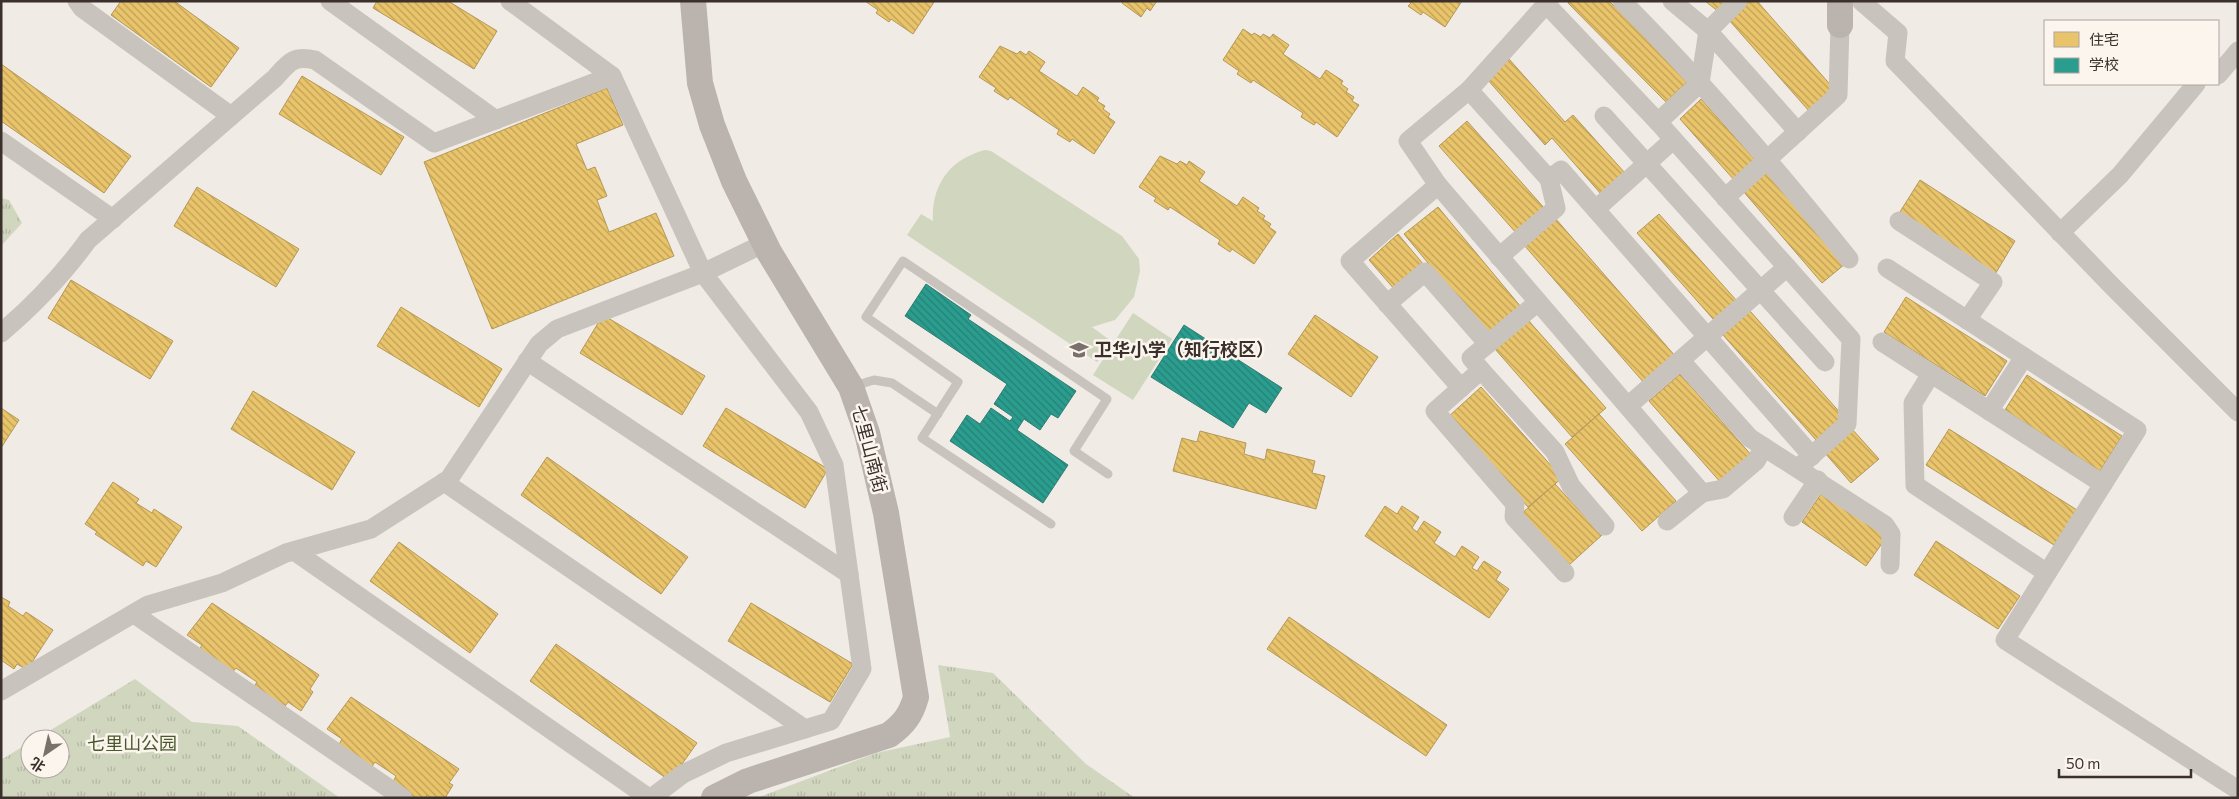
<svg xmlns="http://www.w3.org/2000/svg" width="2239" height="799" viewBox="0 0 2239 799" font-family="Commissioner,'Noto Sans SC',sans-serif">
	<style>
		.grass { fill: #d1d6bf }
		.park { fill: url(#park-tufts) }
		.homes { fill: url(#homes-back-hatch); stroke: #b59857 }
		.schools { fill: url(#schools-back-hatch); stroke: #2f7c71 }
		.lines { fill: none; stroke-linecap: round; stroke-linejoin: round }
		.lane { stroke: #c9c3be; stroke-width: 9 }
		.street { stroke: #c9c3be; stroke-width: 19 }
		.secondary { stroke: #bab3ae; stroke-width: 26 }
		.labels { text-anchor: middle; stroke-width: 5; stroke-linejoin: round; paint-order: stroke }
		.poi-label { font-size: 18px; font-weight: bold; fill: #3b302b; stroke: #fbf5ee; text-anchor: start }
		.street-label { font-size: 18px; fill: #3b302b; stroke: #fbf5ee }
		.park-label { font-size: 18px; fill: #4a5a2e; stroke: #fbf5ee }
	</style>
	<defs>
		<pattern id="park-tufts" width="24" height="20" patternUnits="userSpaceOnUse" patternTransform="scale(1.25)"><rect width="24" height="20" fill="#d1d6bf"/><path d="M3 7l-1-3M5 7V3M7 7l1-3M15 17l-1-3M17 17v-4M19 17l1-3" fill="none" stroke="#b4b8a4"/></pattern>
		<pattern id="homes-back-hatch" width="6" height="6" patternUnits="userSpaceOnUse" patternTransform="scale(1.25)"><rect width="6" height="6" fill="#e9c46a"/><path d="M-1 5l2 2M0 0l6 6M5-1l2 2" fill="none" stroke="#bea057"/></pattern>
		<pattern id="schools-back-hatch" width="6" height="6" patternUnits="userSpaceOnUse" patternTransform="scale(1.25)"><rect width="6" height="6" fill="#2a9d8f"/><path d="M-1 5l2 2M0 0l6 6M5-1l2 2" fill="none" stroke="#258075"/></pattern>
	</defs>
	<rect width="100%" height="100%" fill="#f0ebe5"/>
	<g class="grass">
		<path d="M985,150l6,1 131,85 17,23 1,12 -6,26 -19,23 -23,7 19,14 -14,21 -190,-127 14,-21 12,7c-2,-36 17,-62 52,-71z"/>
		<polygon points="1133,313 1172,339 1133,400 1093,375"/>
	</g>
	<g class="park">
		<polygon points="1,198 9,200 22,223 1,246"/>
		<polygon points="938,665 993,673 1086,764 1135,798 757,798 876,753 950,737"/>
		<polygon points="135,679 192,722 238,726 340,798 1,798 1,760 30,742 30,769 60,769 60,739 36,739"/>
	</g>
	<g class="homes">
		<polygon points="121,1 174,1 239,48 211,87 111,15"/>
		<polygon points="377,1 448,1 497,31 474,69 373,8"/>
		<polygon points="865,1 933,1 934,2 913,34 891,19 889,22 876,13 878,10"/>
		<polygon points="1123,1 1157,1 1150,11 1147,8 1141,17 1122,3"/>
		<polygon points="1408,1 1462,1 1445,27 1423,12 1421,15 1408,6 1411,3"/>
		<polygon points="1569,1 1609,1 1688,81 1666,102 1568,3"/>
		<polygon points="1705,1 1727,1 1719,12"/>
		<polygon points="1750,1 1757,1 1834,89 1809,111 1729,20"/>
		<polygon points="1243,29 1252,35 1254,33 1261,37 1263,34 1270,38 1273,34 1289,45 1283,54 1320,79 1326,70 1343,81 1341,84 1348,89 1346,92 1354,97 1352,101 1359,105 1337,137 1316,122 1314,125 1301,117 1303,113 1253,80 1251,83 1237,74 1239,71 1223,60"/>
		<polygon points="1000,46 1017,54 1020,51 1026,55 1029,51 1045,62 1039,71 1077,96 1083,87 1099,98 1097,101 1105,106 1103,109 1110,114 1108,117 1115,122 1094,154 1072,139 1070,142 1057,134 1059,130 1010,97 1008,100 994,91 996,88 979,77"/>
		<polygon points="1509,59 1565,122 1573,115 1625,173 1601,194 1552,138 1545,145 1487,79"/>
		<polygon points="1,64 131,156 104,193 1,121"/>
		<polygon points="302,76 404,137 381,175 279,114"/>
		<polygon points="607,88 623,125 576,144 587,170 595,167 607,196 597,200 609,232 656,213 674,256 492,329 424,162"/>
		<polygon points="1701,99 1757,162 1735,181 1680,119"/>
		<polygon points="1467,121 1546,210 1518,235 1439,146"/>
		<polygon points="1160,156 1177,164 1180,161 1187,165 1189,161 1205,172 1199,181 1237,206 1243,197 1259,208 1257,211 1265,216 1263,219 1271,224 1269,227 1276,232 1254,264 1232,249 1230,252 1218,244 1220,240 1170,207 1168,210 1154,201 1156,198 1139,187"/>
		<polygon points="1765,171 1845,264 1822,283 1743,191"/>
		<polygon points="1920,180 2015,241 1994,276 1898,215"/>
		<polygon points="197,187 299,249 276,287 174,226"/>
		<polygon points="1438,207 1521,307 1488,335 1404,234"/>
		<polygon points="1659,214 1737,301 1714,320 1637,233"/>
		<polygon points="1555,218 1676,357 1645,384 1524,245"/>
		<polygon points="1398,234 1424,265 1395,290 1369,260"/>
		<polygon points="71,280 173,341 150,379 48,318"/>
		<polygon points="1906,297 2007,361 1985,396 1884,332"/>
		<polygon points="401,307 502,369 479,407 377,346"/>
		<polygon points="1750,311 1843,416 1816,440 1723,335"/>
		<polygon points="603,315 705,376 682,415 580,353"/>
		<polygon points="1315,315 1378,357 1351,397 1288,354"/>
		<polygon points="1528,320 1606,408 1572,437 1495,349"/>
		<polygon points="1680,374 1753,457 1722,484 1649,401"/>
		<polygon points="2027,375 2122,436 2100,471 2005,410"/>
		<polygon points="1481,387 1562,478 1528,507 1448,417"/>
		<polygon points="253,391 355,452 332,490 231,429"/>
		<polygon points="1,408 19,420 1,448"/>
		<polygon points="726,408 828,469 805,508 703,446"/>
		<polygon points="1599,414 1676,501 1642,531 1565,444"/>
		<polygon points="1852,429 1879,459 1851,483 1825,453"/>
		<polygon points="1949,429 2077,510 2054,545 1926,465"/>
		<polygon points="1200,431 1246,443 1244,454 1265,460 1267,449 1315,461 1312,473 1325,476 1316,509 1173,471 1182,438 1197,442"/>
		<polygon points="547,457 688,557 661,594 521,495"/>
		<polygon points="113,482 139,499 136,503 152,513 154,509 182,527 156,567 146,561 143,566 95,534 97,532 85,524"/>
		<polygon points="1555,484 1602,535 1569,565 1521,514"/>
		<polygon points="1823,491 1888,535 1866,566 1802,522"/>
		<polygon points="1385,506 1397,514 1402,506 1419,517 1412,528 1417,532 1424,521 1441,532 1434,543 1455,557 1462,546 1479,557 1472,568 1477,571 1484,561 1501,572 1496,580 1509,589 1489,618 1365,536"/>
		<polygon points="1936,541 2020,596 1998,629 1914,575"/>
		<polygon points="399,542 498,614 470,653 370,581"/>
		<polygon points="1,597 10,602 8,606 23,616 26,612 53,630 27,670 17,664 14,669 1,660"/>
		<polygon points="212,603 319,675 310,689 313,692 301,711 288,702 283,709 253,688 257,682 236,668 231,674 198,652 202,645 187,635"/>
		<polygon points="751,603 853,664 830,702 728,641"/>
		<polygon points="1289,617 1447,725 1426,756 1267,649"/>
		<polygon points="556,644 697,743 670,781 530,681"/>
		<polygon points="351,697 459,769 449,783 453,785 445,798 431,798 427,795 426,798 416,798 393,782 396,776 375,762 371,768 338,746 342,739 327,729"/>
	</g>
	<g class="schools">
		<polygon points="926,284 971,315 968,319 1076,391 1058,418 1051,414 1040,430 1024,419 1017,430 1068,465 1043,503 950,441 967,415 980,424 991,408 1010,421 1013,417 994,404 1007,384 905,316"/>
		<polygon points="1184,325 1282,388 1266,413 1249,403 1233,428 1151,377"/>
	</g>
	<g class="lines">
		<g class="lane">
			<polyline points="854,386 874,380 892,383 938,414"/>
			<polyline points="1051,524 922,438 958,382 866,317 903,261 1107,399 1074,451 1108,474"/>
		</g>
		<g class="street">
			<polyline points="77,1 82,8 231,116"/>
			<polyline points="330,1 496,120"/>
			<polyline points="510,1 612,76 703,273 809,412 834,465 862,669 831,721 726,753 683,774 651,798"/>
			<path d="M1622,1c81,81 155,168 227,258"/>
			<polyline points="1672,1 1708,31 1798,132"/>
			<polyline points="1861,1 1898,33 1895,61 2112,286 2238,412"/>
			<polyline points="1546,4 1658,122 1851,339 1847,424 1798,468"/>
			<polyline points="2218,75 2238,51"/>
			<polyline points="1469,90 1549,179 1561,170 1812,456"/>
			<polyline points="1604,116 1825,362"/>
			<polyline points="1658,122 1700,83 1708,31 1738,1"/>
			<polyline points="1,141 113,219"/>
			<polyline points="1438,185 1408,141 1469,90 1549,1"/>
			<polyline points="1725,198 1838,95 1840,25"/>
			<polyline points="1596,209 1673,140"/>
			<polyline points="1899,221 1993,282 1967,320"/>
			<polyline points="2060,233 2120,175 2196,84"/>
			<polyline points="1499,257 1556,208 1549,179"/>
			<polyline points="1887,268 2137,430 2005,640 2238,790"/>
			<polyline points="1387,304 1425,272 1488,344"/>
			<path d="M1,333c33,-28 61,-57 87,-93l187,-162c14,-16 19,-23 40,-18l119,83 178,-67"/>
			<polyline points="1882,342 2103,484"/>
			<polyline points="527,361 849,574"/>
			<polyline points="1681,361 1750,438 1885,525 1891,534 1890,565"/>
			<polyline points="1481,370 1471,358 1538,302"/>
			<polyline points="1931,374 1913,403 1915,485 2047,573"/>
			<polyline points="1461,388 1481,370 1555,452 1571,486 1605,526"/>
			<polyline points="1628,406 1787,267"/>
			<polyline points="1989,411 2024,357"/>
			<polyline points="444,482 805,729"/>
			<polyline points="1702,493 1723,489 1756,461 1764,447"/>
			<polyline points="1793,517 1818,480"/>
			<polyline points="294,551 649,798"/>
			<polyline points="1565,573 1514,517 1515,504 1435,411 1461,388 1350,261 1438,185 1702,493 1667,521"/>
			<polyline points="134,614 403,798"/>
			<polyline points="1,691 148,605 222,583 286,553 371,529 449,479 539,344 557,329 703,273 765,243"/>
		</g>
		<g class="secondary">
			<path d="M693,1l7,82 12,42 22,56 35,71 82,135 16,46 19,80 30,184c-5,18 -12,27 -27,38l-141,46 -34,17"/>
			<polyline points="1840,1 1840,25"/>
		</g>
	</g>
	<defs>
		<g id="school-bare" transform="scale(1.5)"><path d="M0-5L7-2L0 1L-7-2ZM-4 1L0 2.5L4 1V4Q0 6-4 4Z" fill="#7a716c" stroke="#fbf5ee" stroke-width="2.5" paint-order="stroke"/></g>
	</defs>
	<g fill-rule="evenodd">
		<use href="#school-bare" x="1079" y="350"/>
	</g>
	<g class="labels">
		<g class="poi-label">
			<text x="1094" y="356">卫华小学（知行校区）</text>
		</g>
		<g class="street-label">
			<text transform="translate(869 449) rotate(75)" y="6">七里山南街</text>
		</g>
		<g class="park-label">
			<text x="132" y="750">七里山公园</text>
		</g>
	</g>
	<rect width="2239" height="799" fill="none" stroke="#3b302b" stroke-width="5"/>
	<rect x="2044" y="20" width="175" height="65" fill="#fbf5ee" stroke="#aea6a0"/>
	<rect x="2054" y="32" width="25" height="15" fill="#e9c46a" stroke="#aea6a0"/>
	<text x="2089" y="45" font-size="15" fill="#3b302b">住宅</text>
	<rect x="2054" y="58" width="25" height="15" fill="#2a9d8f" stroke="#aea6a0"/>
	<text x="2089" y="70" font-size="15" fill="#3b302b">学校</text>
	<g transform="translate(45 754) rotate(214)"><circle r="24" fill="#fbf5ee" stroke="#aea6a0"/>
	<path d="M0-4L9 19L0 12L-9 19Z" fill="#7a716c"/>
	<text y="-8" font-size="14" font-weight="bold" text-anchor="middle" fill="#3b302b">北</text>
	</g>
	<path d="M2059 769v8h132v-8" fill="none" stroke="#3b302b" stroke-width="2.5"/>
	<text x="2066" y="769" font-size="15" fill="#3b302b" stroke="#fbf5ee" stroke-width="4" paint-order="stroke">50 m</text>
</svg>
